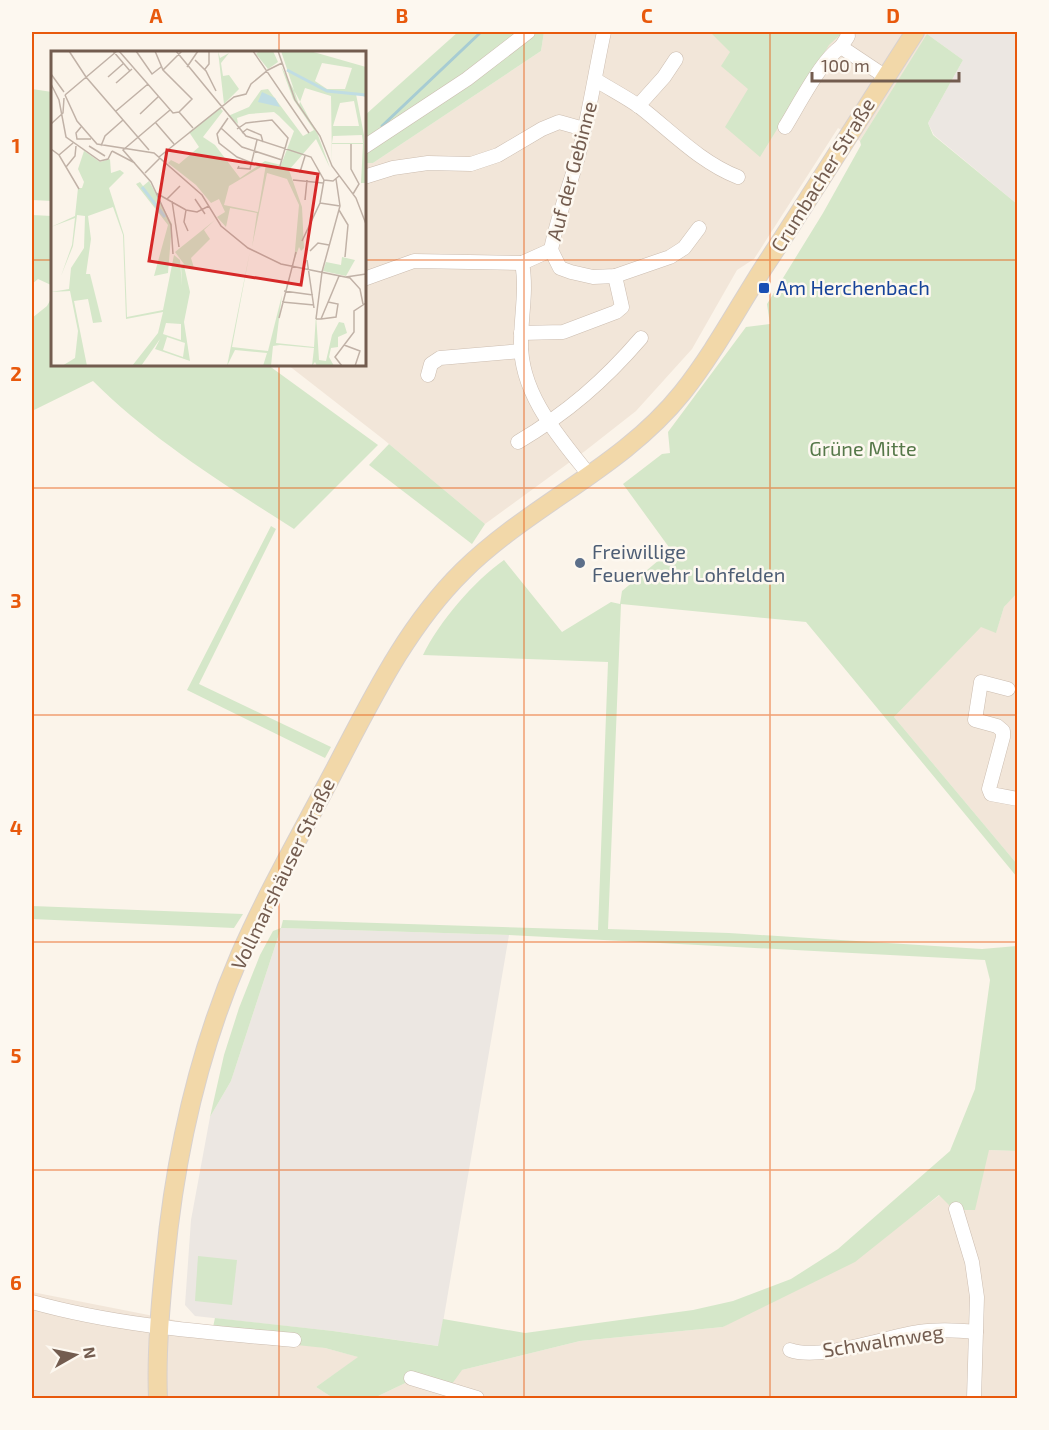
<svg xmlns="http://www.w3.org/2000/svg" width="1049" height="1430" viewBox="0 0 1049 1430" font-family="'Exo 2',sans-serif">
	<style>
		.residential { fill: #f2e6d9 }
		.industrial { fill: #ece7e2 }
		.green { fill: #d5e7c9 }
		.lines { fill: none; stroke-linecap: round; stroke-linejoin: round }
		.stream { stroke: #a7ccd3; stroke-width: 3 }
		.minor-casing { stroke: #ccbdb0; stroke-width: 15 }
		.major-casing { stroke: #d8d1ce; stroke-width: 20 }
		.minor { stroke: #fff; stroke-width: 14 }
		.major { stroke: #f2d8a9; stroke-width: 18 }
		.grid { fill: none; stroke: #e8590c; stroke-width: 1.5; stroke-opacity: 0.55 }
		.transit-dot { fill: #1a4fb4; stroke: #fdf8f0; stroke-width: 2 }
		.service-dot { fill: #5c6f8a; stroke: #fdf8f0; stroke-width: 2 }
		.labels { text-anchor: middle; stroke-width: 5; stroke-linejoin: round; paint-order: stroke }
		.street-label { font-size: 20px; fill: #735c4f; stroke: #fdf8f0 }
		.transit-label { font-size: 20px; fill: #164399; stroke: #fdf8f0; text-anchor: start }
		.park-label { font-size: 20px; fill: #567849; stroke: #fdf8f0 }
		.service-label { font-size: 20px; fill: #4e5e75; stroke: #fdf8f0; text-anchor: start }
		.inset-river { fill: none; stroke: #c0dde3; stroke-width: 3 }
		.inset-road { fill: none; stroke: #c1b2a7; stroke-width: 1.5 }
		.view { fill: #d62828; fill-opacity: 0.15; stroke: #d62828; stroke-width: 3 }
		.inset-edge { fill: none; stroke: #735c4f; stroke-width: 3 }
		.neatline { fill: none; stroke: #e8590c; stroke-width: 2 }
		.grid-label { font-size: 20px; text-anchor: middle; font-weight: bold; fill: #e8590c }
	</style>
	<rect width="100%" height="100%" fill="#fbf4ea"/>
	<g class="residential">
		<polygon points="544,32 929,32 860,141 838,128 754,259 737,270 692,349 636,411 585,451 485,524 383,439 288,365 364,364 365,163 373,163 541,51"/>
		<polygon points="1017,592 1017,864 894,717 981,626 996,632 1004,607"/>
		<polygon points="989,1150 1017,1151 1017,1398 374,1398 420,1376 462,1370 580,1341 723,1327 916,1213 940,1195"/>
		<polygon points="32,1292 179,1321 203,1328 325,1348 359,1357 316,1387 333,1398 32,1398"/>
	</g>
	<g class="industrial">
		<polygon points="929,32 1017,32 1017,204 934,135 928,123 963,60 927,34"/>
		<polygon points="281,928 509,935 439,1346 333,1331 195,1316 185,1305 191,1220 210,1117 231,1081"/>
	</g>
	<g class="green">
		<polygon points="458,32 544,32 541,51 373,163 365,163 364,116"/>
		<polygon points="710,32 840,32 841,34 829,45 760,157 725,127 748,89 721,66 730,52"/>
		<path d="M927,34l36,26 -35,63 5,12 84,69 1,388 -14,15 -8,26 -15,-6 -87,90 123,147v13l-211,-255 -185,-18 -13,325 121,4 253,16 35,-3v205l-28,-1 -14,60h-21l-15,-15 -84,67 -132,65 -143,14 -118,29 -10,14 -32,-8 -46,22h-41l-17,-11 42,-30 -33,-9 -114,-12 4,-18 118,13 105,15 5,-27 82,14 168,-23 40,-9 58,-22 47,-30 112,-98 25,-62 15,-109 -5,-20 -476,-25 -228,-7 -50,153 -21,36 14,-62 15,-47 21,-53 13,-24 8,-3 2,-8 315,10 10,-268 -185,-7c16,-33 51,-74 81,-95l58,72 49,-30 9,2 2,-13 49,-41 -48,-66 39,-30 8,-1 -2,-21 78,-105 24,-3 -3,-20 56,-91 38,-68 -1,-4z"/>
		<polygon points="32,89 52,92 52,201 32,200"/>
		<polygon points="32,215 52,216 52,284 51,285 38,279 32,284"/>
		<path d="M52,297v67l216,1 110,80 -84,84c-69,-44 -143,-90 -201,-148l-61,30v-93l15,-12z"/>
		<polygon points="389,444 485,524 472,544 369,465"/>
		<polygon points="271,526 276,529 199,684 331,747 325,758 187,690"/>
		<polygon points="32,906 243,914 234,928 32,919"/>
		<polygon points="198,1256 237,1260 232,1305 195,1301"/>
	</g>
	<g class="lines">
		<polyline class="stream" points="382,126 481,32"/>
		<g class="minor-casing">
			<g id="minor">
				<polyline points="841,47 848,36 847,32"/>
				<path d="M596,80c14,9 30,17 44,27 32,25 60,55 98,70"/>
				<polyline points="638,106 664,77 676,59"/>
				<path d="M785,127c13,-21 37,-68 56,-80l45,30"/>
				<polyline points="364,147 467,79 528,32"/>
				<polyline points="364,177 393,168 428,163 471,164 498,155 542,129 559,122 584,129"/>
				<polyline points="551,250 560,268 571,272 593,277 615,276 670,257 684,248 699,228"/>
				<path d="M522,263l29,-13c6,-32 18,-62 27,-93 11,-41 17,-84 26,-125"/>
				<path d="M522,263c5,26 -1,53 -1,79 -1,52 38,95 69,134"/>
				<polyline points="364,279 414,261 522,263"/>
				<polyline points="521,333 563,332 616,312 622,307 615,276"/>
				<polyline points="428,375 431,364 440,358 521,351"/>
				<path d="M518,442c49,-29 86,-61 123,-104"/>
				<polyline points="1008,689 981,682 975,720 997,726 1003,731 1003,737 989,789 991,794 1018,799"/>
				<polyline points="956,1209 972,1262 977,1297 974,1398"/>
				<path d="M32,1302c85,24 174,30 262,38"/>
				<path d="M790,1350c29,11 96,-13 129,-18 19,-3 38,-2 57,0"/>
				<polyline points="411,1378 477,1398"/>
			</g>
		</g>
		<g class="major-casing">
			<path id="major" d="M158,1398c-2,-46 2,-91 7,-137 10,-105 33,-209 75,-306 27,-62 61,-121 92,-180 38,-72 73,-147 131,-204 68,-67 159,-103 219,-178 31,-39 54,-82 80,-123 52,-79 102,-159 153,-238"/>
		</g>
		<use href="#minor" class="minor"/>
		<use href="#major" class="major"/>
	</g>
	<path class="grid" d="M279,32v20M524,32v1366M770,32v1366M32,260h20M364,260h654M279,364v1034M32,488h986M32,715h986M32,942h986M32,1170h986"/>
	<rect class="transit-dot" x="758" y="282" width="12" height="12" rx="3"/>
	<circle class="service-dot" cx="580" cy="563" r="6"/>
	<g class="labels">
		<g class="street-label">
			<text transform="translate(572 171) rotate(-75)" y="7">Auf der Gebinne</text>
			<text transform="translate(823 175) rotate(-58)" y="7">Crumbacher Straße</text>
			<text transform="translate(283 874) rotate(-64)" y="7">Vollmarshäuser Straße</text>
			<text transform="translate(883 1341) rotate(-9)" y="7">Schwalmweg</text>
		</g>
		<g class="transit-label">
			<text x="776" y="295">Am Herchenbach</text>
		</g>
		<g class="park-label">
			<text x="863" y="456">Grüne Mitte</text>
		</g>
		<g class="service-label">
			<text x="592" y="559">Freiwillige<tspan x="592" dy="23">Feuerwehr Lohfelden</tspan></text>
		</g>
	</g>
	<g transform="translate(51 51)">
		<rect width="315" height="315" fill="#fbf4ea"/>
		<path d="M167,0l2,7 9,-5 -8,10 2,13 6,-1 10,14 -15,15zM208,0h14l5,11 -10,7 -12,-15zM230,0h29l56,16v30l-10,-3 8,41 2,48h-5l2,-39h-31v20l-1,-68 -26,-8 -6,17zM271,12l30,5 -7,21h-18l-12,-8zM303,50l5,25h-26l7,-23zM311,84l1,8h-31l1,-7zM230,15l37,69 12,33 -14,-29 -27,31 13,37 2,41 -3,3 -2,-4 -5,14 5,-56 -12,-26 -20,-6 -15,74 5,-34 -27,-5 -4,19 -9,-10 8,-5 -6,-13 -8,4 -15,-18 -28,-22 3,-3 8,4 20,-17 -10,-15 31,-24 3,3 -20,26 12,8 25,33 25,-17 16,4 13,-34 -15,-15 -5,-4 -25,2 -12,4 1,6 -10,-8 21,-9 12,-17 7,-1 35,47 11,-6 -21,-31zM215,113l-8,48 -34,-7 5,-19zM29,97l20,14 10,-3 1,14 9,-3 4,3 -15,15 15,47 3,82 36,-7 11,-55 6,5 2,26 -1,-21 3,-1 -9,-12 40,-32 -11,10 6,9 -19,19 3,10 -10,-2 6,26 -6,30 6,39 -35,-12 5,-10 -19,27h-9l26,-33 5,-21 -37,7 -3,-84 -10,-28 -25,9 3,23 -5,35h4l12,48 -9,1 -5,-24 -14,2 13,65h-25l13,-8 3,-27 -8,-40 -19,1 18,-3 2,-21 13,-20 1,-32 -8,-1 -4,31 -12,30 11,-31 3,-27 -24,9 24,-11 3,-28h4l2,-6 -6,-13 6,-18zM115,272l15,1v16l-18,-6zM116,286l18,6 -2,14 -20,-7zM98,130l23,43 -4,49 -14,3 14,-51 -32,-41 4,-2 3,4zM199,200l-18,96 36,4 14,-56 -6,48 38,4 2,-33 3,46 7,1 6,-26 7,-13 5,1 3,10 -9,4v10l-7,1 -2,9 5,9h-17l-2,-4 -3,4 2,-18 -34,-3 -7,1 -2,20h-8l4,-13 -32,-3 -8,16zM291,206l13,3 -9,16 -23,-5 3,-9 15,3z" fill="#d5e7c9" fill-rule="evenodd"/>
		<path d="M211,41l13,6 5,9 -22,-5z" fill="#c0dde3"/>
		<path class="inset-river" d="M236,19l40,21 39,4M91,136l23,30"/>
		<path class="inset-road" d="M18,0l17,26 63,73M62,0l17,20M68,0l54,62 6,-1M85,0l16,23 9,-7M104,0l8,19 29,29 -13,13M125,0l70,85 65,21 13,23 9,1 6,-5M202,0l56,82M227,0l17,49 25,36 12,30 24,32 10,26M144,9l11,11 10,20M136,16l11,-16M154,18l4,-5v-13M112,19l19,-19M0,23l13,18M57,26l16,-14M65,32l16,-14M0,33l8,16 7,37 34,24 8,-2 4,-8M14,44l12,26 20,23 57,9 48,42 19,31 27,22 33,16 69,14 10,11 3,15M14,44l52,-44M119,59l-47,40 28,32 20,43 2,29M65,60l32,-27M128,61l14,16M89,63l19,-18M177,67l-11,16 2,9 18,14 23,9M104,71l19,22M0,73l12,-11 1,-15M30,76l-5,6 1,6h14M170,77l21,19 40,13M186,78l9,-6 26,-3 16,18 -8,28M191,82l5,-4 14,6 2,7M300,93v25l8,15 -6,10M38,95l16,10M50,95l4,-10 18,-16M0,98l8,6 20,34M61,100l23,12M8,104l14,-12M254,105l-5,16h7M108,106l75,-60 12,-3 5,-10 17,-14 14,-7M188,115l-1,2 12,1 7,-29M15,116l9,-11 1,-10M94,122l15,-15M242,129l30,3M105,142l30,17 11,2 12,-6M116,148l13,-13M144,148l10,15M254,149l2,-20M121,150l7,46M269,152l20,3M135,159l-2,12 4,9M288,159l9,15 -3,32M251,190l18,-38 4,-23M259,200l8,-8 11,2M256,209l7,48M295,226l20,-3M233,240l29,4M231,251l32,3M228,267l17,-66M265,268l6,-47 18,-66 -4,-27M265,268h5l18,-43M270,268l15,-2 2,-13 -10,-2M293,294l16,6 -5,15M291,315l-7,-9 19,-25v-21l12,-8"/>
		<path class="view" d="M116,99l151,24 -17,111 -152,-24z"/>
		<rect width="315" height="315" class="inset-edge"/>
	</g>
	<rect width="1049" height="1430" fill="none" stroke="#fdf8f0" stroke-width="66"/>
	<g transform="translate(75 1355) rotate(81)" stroke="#fdf8f0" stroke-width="4.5" paint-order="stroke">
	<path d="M0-4.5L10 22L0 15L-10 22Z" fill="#735c4f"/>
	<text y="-9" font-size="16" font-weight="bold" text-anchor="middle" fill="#735c4f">N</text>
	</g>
	<path d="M812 72v9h147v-9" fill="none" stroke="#735c4f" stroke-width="3"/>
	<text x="821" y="72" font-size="18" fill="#735c4f" stroke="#fdf8f0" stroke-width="4.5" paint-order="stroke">100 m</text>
	<rect x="33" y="33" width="983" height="1364" class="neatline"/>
	<g class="grid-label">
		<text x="156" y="23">A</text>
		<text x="402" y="23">B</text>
		<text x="647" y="23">C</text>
		<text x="893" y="23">D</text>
		<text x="16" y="153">1</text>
		<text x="16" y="381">2</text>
		<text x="16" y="608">3</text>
		<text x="16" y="835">4</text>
		<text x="16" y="1063">5</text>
		<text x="16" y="1290">6</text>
	</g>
</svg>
